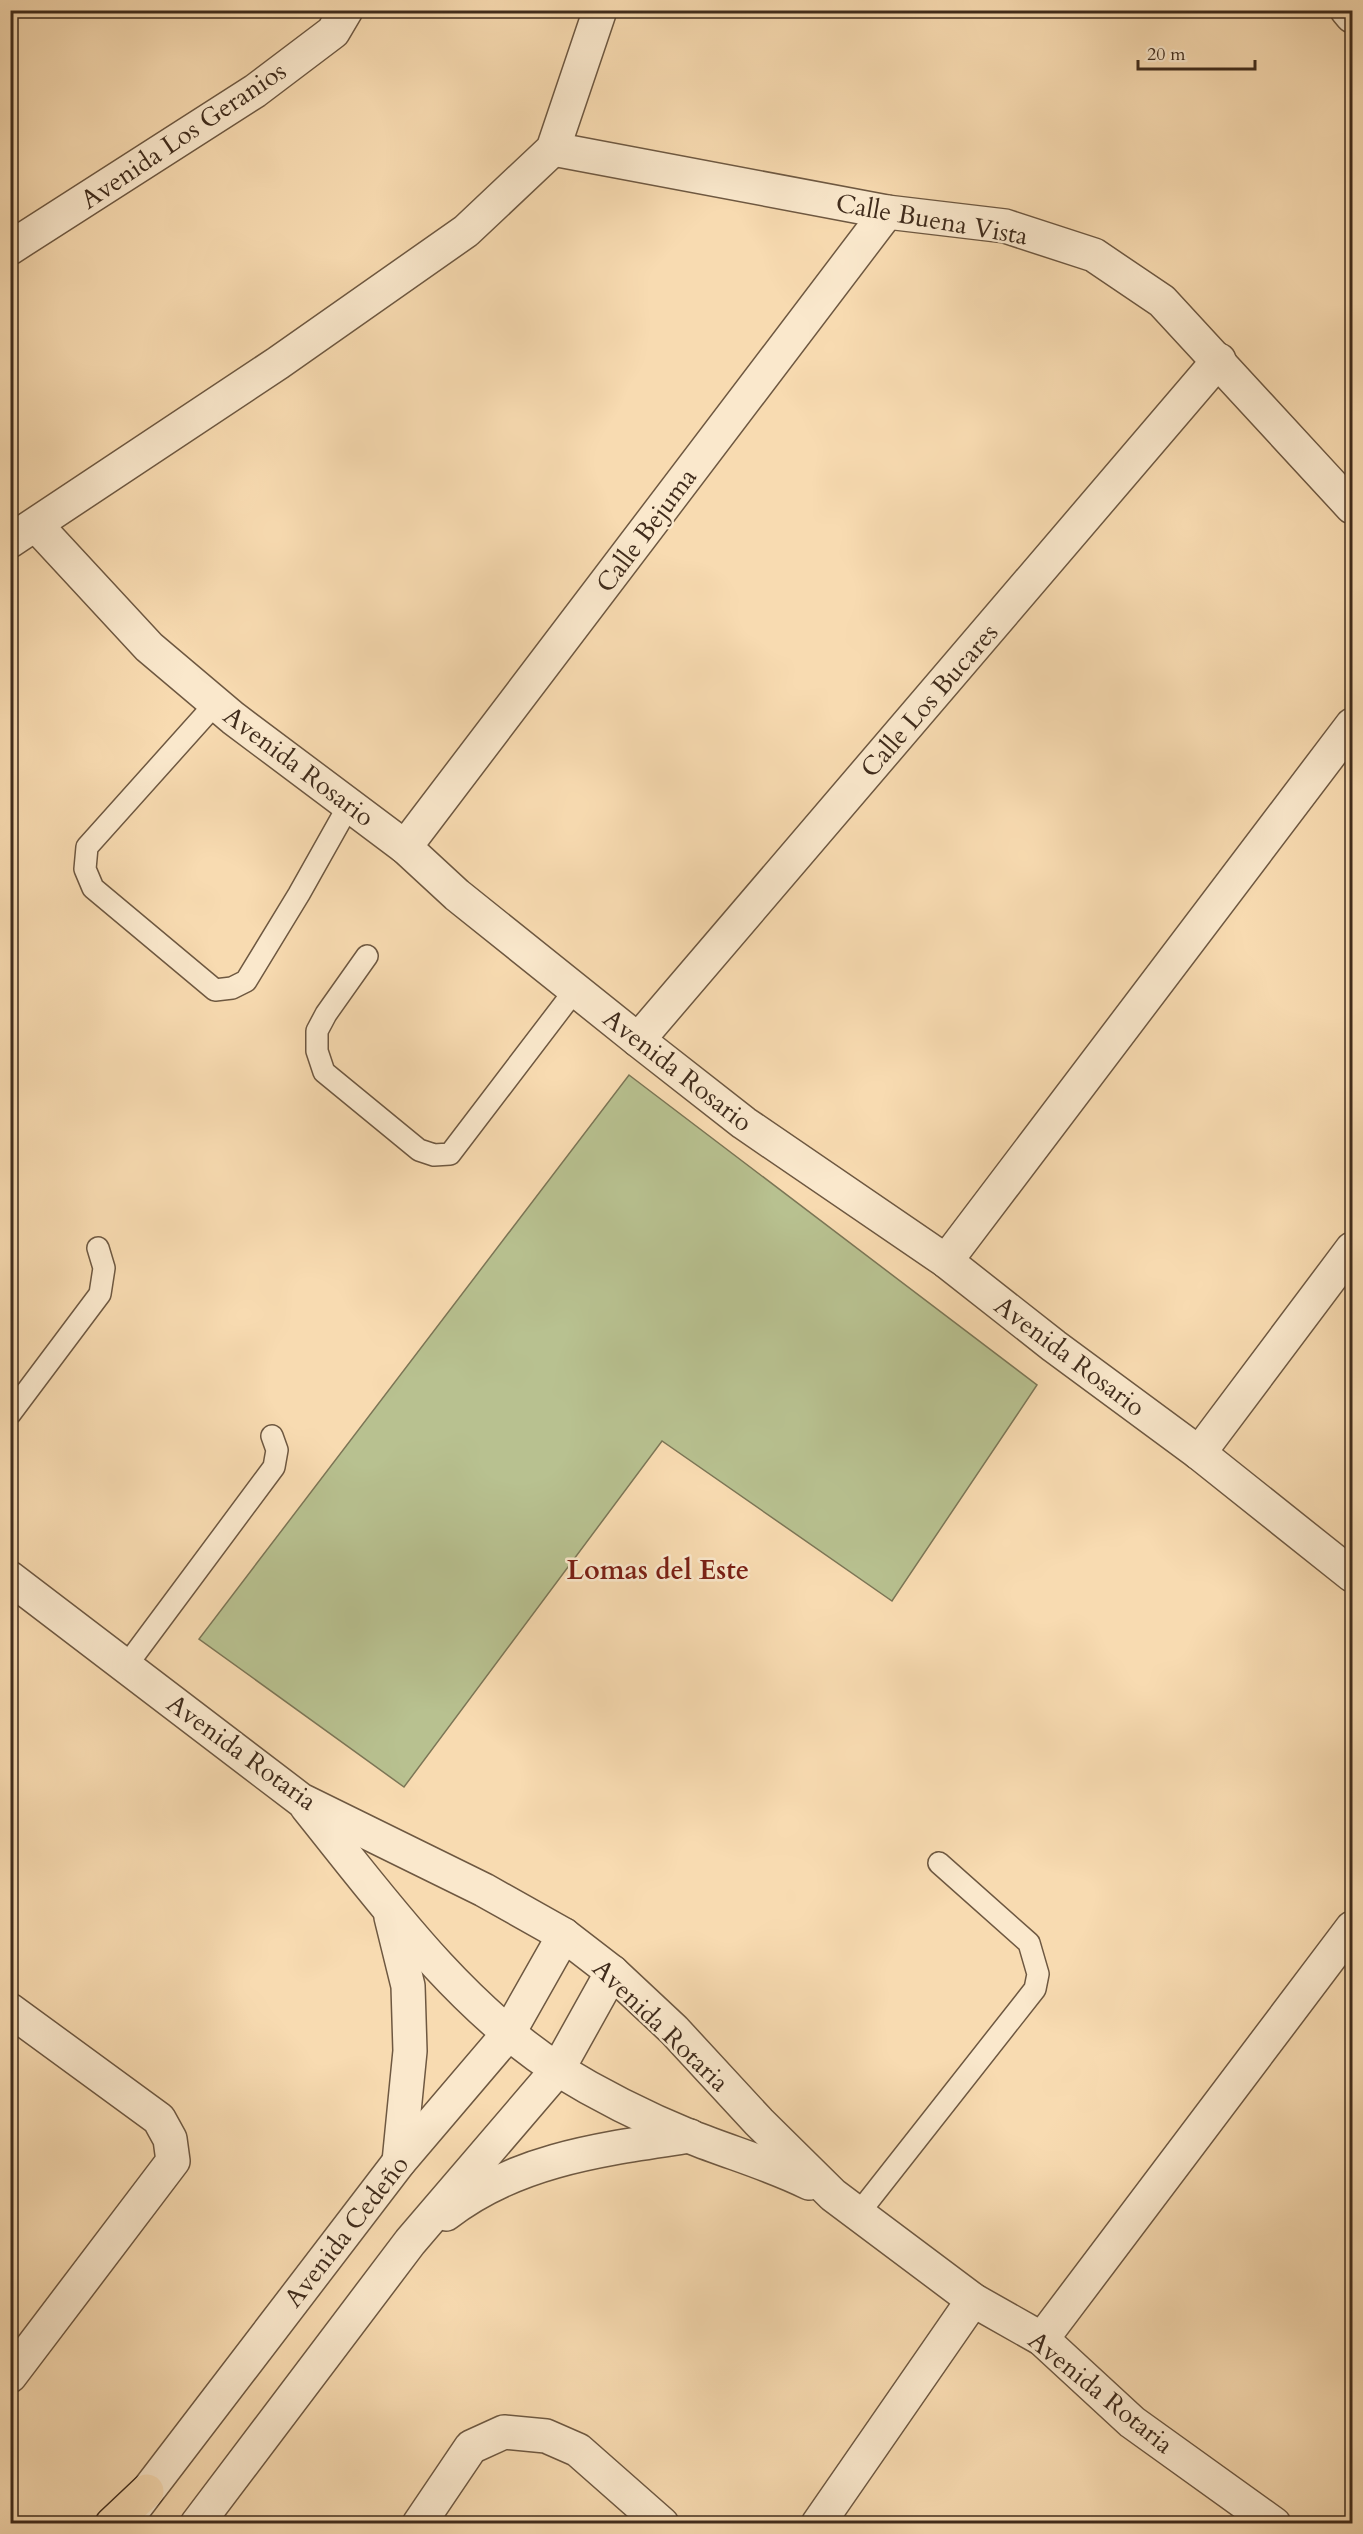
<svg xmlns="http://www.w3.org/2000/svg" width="1363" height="2534" viewBox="0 0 1363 2534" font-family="Cardo,serif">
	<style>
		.grass { fill: #b8c190; stroke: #7c7656; stroke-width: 1.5 }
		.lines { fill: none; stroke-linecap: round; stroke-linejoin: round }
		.service-casing { stroke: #6e5841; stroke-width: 24 }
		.minor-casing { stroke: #6e5841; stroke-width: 36 }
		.motorway-casing { stroke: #402c1c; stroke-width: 36 }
		.service { stroke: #fae8cc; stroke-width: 21 }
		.minor { stroke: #fae8cc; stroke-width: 33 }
		.motorway { stroke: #f8dbb1; stroke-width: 33 }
		.labels { text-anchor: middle; stroke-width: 5; stroke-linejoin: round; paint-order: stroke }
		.street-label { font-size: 26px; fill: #402c1c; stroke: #fae8cc }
		.neighbourhood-label { font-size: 27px; font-weight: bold; fill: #7a1f14; stroke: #fae8cc }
	</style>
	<rect width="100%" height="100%" fill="#f8dbb1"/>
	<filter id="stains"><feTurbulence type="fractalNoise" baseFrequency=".00333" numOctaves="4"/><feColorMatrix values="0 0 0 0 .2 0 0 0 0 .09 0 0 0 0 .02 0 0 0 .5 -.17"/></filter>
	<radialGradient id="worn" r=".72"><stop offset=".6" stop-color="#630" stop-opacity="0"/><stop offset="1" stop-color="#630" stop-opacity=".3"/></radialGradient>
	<polygon class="grass" points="629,1075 1037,1385 892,1601 662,1441 404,1787 199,1639"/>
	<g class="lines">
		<g class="service-casing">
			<g id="service">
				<polyline points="216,703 87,847 85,869 93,888 215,990 232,988 246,981 299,894 349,805"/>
				<polyline points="367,956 326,1014 317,1031 317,1051 324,1072 419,1150 434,1155 450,1154 575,990"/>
				<polyline points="10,1414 100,1294 104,1268 98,1248"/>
				<polyline points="126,1666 274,1467 277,1450 272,1436"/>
				<polyline points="858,2214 1035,1989 1038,1974 1029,1943 939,1863"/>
			</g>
		</g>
		<g class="minor-casing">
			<g id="minor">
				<polyline points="1347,10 1352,16"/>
				<polyline points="553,149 887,212 1005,226 1094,255 1162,301 1352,507"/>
				<polyline points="10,248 255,91 333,32 346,10"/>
				<polyline points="36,525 149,647 233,718 405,847 457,895 638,1040 744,1123 946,1261 1054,1346 1199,1453 1352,1575"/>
				<polyline points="10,541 278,363 466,231 553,149 600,10"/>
				<polyline points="405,847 887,212"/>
				<polyline points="638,1040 1219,360"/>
				<polyline points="946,1261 1352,725"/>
				<polyline points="1199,1453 1352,1249"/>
				<polyline points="10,1578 301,1800 484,1890 564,1935 612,1972 674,2030 759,2122 833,2195 973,2300 1042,2339 1132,2422 1274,2524"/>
				<path d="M307,1807c74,92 150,197 250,262 42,26 88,49 134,68 40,16 80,27 118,46"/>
				<polyline points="391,1917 408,1986 410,2051 399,2162"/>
				<polyline points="10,2010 159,2119 170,2139 173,2161 10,2376"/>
				<path d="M446,2214c71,-55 158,-65 244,-78"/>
				<polyline points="1042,2339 1352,1928"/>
				<polyline points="130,2514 399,2162 508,2034 564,1935"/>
				<polyline points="197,2524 410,2242 558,2069 612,1972"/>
				<polyline points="419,2524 471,2447 504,2432 546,2436 578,2450 662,2524"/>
				<polyline points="818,2524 973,2300"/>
			</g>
		</g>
		<g class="motorway-casing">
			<polyline id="motorway" points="112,2524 147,2491"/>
		</g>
		<use href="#service" class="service"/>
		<use href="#minor" class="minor"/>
		<use href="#motorway" class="motorway"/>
	</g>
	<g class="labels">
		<g class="street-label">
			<text transform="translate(183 135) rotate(-34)" y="9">Avenida Los Geranios</text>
			<text transform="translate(932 219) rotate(10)" y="9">Calle Buena Vista</text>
			<text transform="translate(646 530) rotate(-53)" y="9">Calle Bejuma</text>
			<text transform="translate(929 700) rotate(-49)" y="9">Calle Los Bucares</text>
			<text transform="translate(299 766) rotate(37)" y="9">Avenida Rosario</text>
			<text transform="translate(678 1070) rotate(38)" y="9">Avenida Rosario</text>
			<text transform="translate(1070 1356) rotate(37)" y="9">Avenida Rosario</text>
			<text transform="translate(242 1752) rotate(36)" y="9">Avenida Rotaria</text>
			<text transform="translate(661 2025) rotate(44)" y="9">Avenida Rotaria</text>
			<text transform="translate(346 2231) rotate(-52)" y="9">Avenida Cedeño</text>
			<text transform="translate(1101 2392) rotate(39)" y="9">Avenida Rotaria</text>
		</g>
		<g class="neighbourhood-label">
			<text x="658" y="1579">Lomas del Este</text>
		</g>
	</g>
	<rect width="1363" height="2534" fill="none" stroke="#f8dbb1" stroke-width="36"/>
	<rect x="12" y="12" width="1339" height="2510" fill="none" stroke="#402c1c" stroke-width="3"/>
	<rect x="18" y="18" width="1327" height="2498" fill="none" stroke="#402c1c" stroke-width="1.5"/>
	<path d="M1138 60v9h117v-9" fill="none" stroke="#402c1c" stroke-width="3"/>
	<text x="1147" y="60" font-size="18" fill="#402c1c" stroke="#fae8cc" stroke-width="4.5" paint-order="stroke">20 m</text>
	<rect width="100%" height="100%" filter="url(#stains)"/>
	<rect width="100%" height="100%" fill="url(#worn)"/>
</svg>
